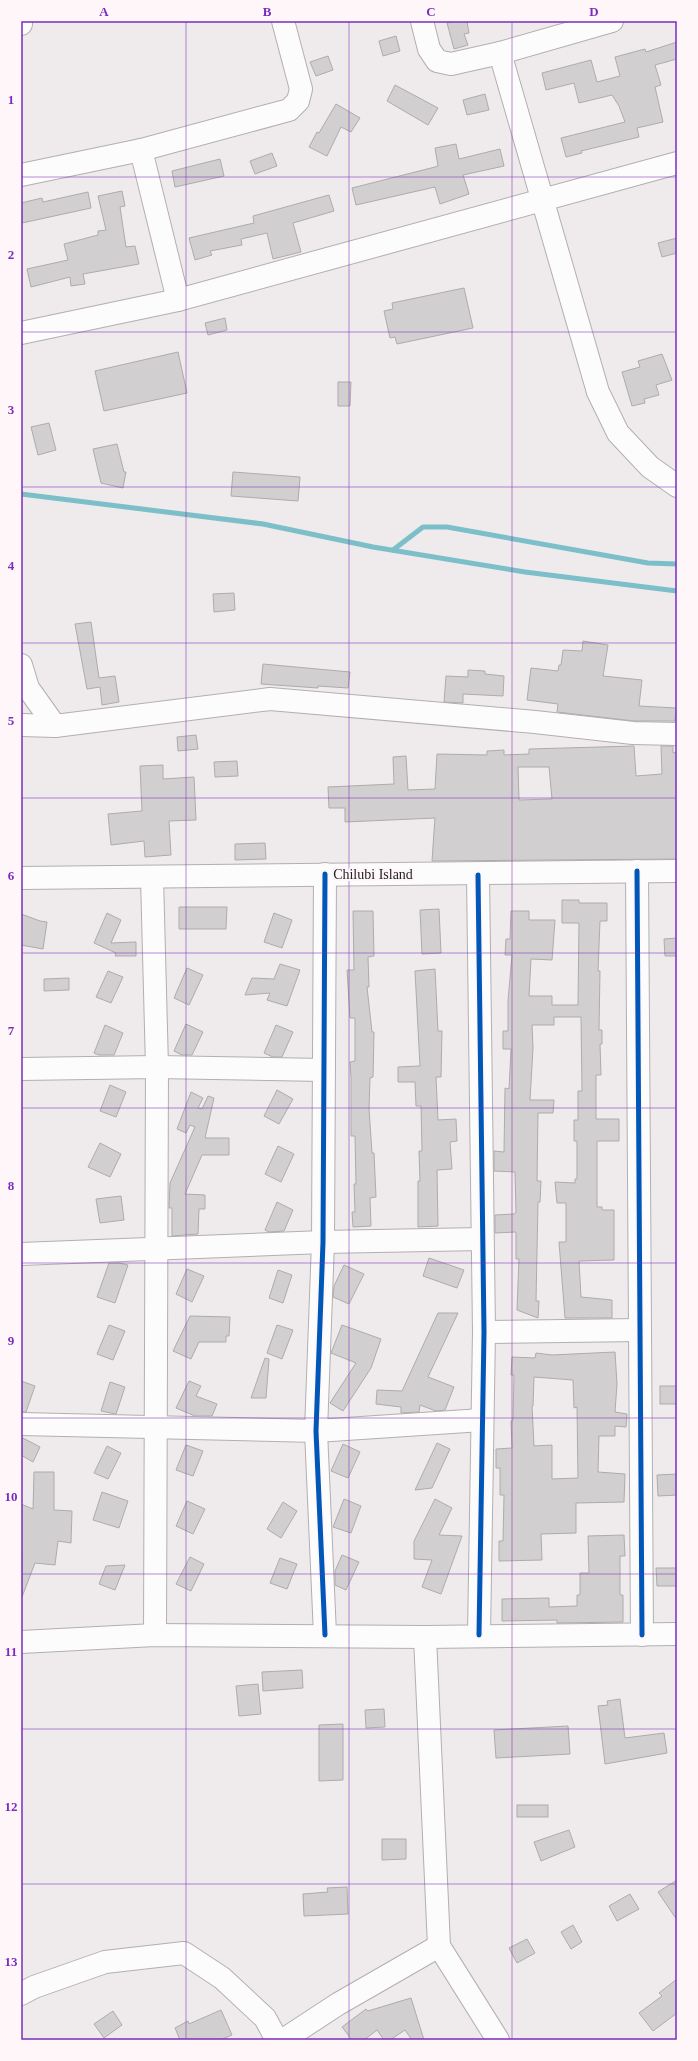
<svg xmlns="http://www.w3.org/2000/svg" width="698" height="2061" viewBox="0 0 698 2061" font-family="'Times New Roman',serif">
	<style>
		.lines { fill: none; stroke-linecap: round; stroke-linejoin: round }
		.stream { stroke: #7cbfc9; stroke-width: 5 }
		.building { fill: #d2cfd0; stroke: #afabad; fill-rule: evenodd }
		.minor-casing { stroke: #b3afb1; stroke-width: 24 }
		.minor { stroke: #fdfcfc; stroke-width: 22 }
		.cycleway-casing { stroke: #fef6f9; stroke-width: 8 }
		.cycleway { stroke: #0057b8; stroke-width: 5 }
		.grid { fill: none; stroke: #7b2cbf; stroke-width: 1; stroke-opacity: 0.55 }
		.labels { text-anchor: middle; stroke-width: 4; stroke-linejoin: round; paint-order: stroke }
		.street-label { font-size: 14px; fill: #262324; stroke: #fef6f9 }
		.neatline { fill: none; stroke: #7b2cbf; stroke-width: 1.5 }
		.grid-label { font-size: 13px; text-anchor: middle; font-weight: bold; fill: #7b2cbf }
	</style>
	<rect width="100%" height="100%" fill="#efeaec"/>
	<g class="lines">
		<g class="stream">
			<polyline points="21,494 263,524 373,547 525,572 677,591"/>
			<polyline points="393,550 423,527 447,527 648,563 677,564"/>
		</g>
	</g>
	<g class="building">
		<polygon points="455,21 467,21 469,33 464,34 468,45 454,49 447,23"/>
		<polygon points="396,36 400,51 383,56 379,41"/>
		<polygon points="677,42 677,59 655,65 661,85 655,87 663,122 637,128 639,137 581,151 582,153 566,157 561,138 625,122 619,106 612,95 579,103 574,83 546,90 542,73 591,60 597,82 620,76 615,57 645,49 646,52"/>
		<polygon points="328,56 333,70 316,76 310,62"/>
		<polygon points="395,85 438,108 428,125 387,101"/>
		<polygon points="485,94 489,110 467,115 463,100"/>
		<polygon points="336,104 360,118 351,132 341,127 327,156 309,147 317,132 319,133"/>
		<polygon points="456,144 459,159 500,149 504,166 463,175 469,194 440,204 435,187 356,205 352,188 435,167 438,166 435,148"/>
		<polygon points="272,153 277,166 255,174 250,161"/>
		<polygon points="220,159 224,176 175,187 172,171"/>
		<polygon points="122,191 125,206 120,207 126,247 135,246 139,264 83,274 85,284 71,286 70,277 31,287 27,269 68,260 64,244 98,235 98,231 106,230 98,196"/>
		<polygon points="88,192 91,208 22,223 21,203 42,198 43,202"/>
		<polygon points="329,195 334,211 293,223 301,252 273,259 267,233 241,239 242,245 210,251 212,255 195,260 189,238 254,223 253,216"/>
		<polygon points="677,238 677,253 662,257 658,243"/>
		<polygon points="464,288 473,328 397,344 395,337 390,338 384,311 393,309 392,303"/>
		<polygon points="225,318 227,330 208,335 205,323"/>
		<polygon points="178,352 187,393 104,411 95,371"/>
		<polygon points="662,354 672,380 656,385 659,395 644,399 645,403 632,406 622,372 640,367 638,361"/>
		<polygon points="338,382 351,382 350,406 338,406"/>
		<polygon points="49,423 56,450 38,455 31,427"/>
		<polygon points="117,444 124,472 126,472 123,488 101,483 93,449"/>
		<polygon points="233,472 300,477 298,501 231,496"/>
		<polygon points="234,593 235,610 214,612 213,594"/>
		<polygon points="91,622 99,678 115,676 119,702 102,705 100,687 87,689 75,624"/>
		<polygon points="583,641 608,645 603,676 642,680 639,706 676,708 675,721 634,721 557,712 558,704 527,700 531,668 558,671 559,665 561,665 563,650 582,651"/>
		<polygon points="263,664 350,672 348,688 318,686 318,688 261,684"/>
		<polygon points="468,670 485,671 485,674 504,676 503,696 463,694 463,703 444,702 446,676 468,677"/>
		<polygon points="196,735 198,749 178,751 177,737"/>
		<path d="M634,746l2,30 26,-2 -1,-28h12v7l4,-1v107l-245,2 3,-43 -90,4v-14h-16l-1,-21 66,-3 -1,-27 13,-1 2,34 27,-1 2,-35 50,1v-4l17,-1v5l25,-1v-5zM518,767h31l3,32 -33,1z"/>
		<polygon points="237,761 238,776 215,777 214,762"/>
		<polygon points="163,765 163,779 194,777 196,820 169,821 171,855 145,857 144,841 111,845 108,814 142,811 140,766"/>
		<polygon points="265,843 266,859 235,860 235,844"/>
		<polygon points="562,900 579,900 579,903 607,903 607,921 600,921 598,971 600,971 599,1030 602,1030 602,1044 600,1044 601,1075 596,1075 596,1119 619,1119 619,1141 597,1141 597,1207 602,1207 602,1210 614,1210 614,1260 579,1261 581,1297 612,1300 612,1318 565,1318 559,1242 566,1242 566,1203 557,1203 555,1182 575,1183 575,1179 577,1179 577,1141 574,1141 574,1120 578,1120 578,1091 582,1091 581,1017 554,1017 554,1025 532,1025 533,1048 530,1100 554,1100 553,1113 538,1113 537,1181 541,1181 540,1202 538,1202 536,1301 539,1301 538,1318 517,1310 519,1259 516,1259 516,1232 495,1233 495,1215 514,1214 516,1212 515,1172 494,1171 494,1151 504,1152 505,1088 509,1089 511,1049 503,1049 503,1031 508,1031 508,1001 512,955 505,955 506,939 510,939 511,911 529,911 529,920 555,920 552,960 531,959 529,996 552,996 552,1005 578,1005 579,923 562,923"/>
		<polygon points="179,907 227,907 226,929 179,929"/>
		<polygon points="439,909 441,953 422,954 420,910"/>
		<polygon points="353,911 373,911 374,956 368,957 369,987 367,987 372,1032 374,1032 373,1077 370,1078 369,1109 372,1153 374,1153 376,1197 370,1198 371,1226 353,1227 352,1212 355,1212 354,1184 356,1184 355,1136 351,1136 351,1078 350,1062 355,1061 355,1018 350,1018 347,970 354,970"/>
		<polygon points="107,913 121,920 111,943 136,942 136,956 115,956 116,953 94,943"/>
		<polygon points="274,913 292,920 282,948 264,942"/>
		<polygon points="21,914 40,921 47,922 43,949 21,945"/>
		<polygon points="677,938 677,956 665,956 664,939"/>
		<polygon points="280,964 300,970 287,1006 267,1000 270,993 245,995 252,978 274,979"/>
		<polygon points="187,968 203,975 189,1005 174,998"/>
		<polygon points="435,969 438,1031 442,1031 441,1077 436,1077 438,1120 456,1119 457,1141 450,1142 452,1169 437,1170 438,1226 418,1227 418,1181 420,1181 419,1151 422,1151 421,1106 416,1106 415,1082 398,1082 398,1067 420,1066 415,971"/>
		<polygon points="108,971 123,977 111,1003 96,997"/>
		<polygon points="69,978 69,990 44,991 44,979"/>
		<polygon points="186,1024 203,1032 192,1055 182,1055 174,1051"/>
		<polygon points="105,1025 123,1033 114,1055 99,1055 94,1053"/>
		<polygon points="276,1025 293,1032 282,1057 273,1057 264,1053"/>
		<polygon points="110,1085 126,1092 116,1117 100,1111"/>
		<polygon points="277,1090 293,1099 279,1124 264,1116"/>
		<polygon points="191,1092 203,1098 198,1108 202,1109 208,1096 214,1098 205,1138 229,1138 229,1155 202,1155 185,1194 205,1195 205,1209 199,1209 198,1234 172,1236 172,1208 169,1208 170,1183 195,1127 190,1125 186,1133 177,1129"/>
		<polygon points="100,1143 121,1154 110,1177 88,1167"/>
		<polygon points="278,1146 294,1154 281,1182 265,1174"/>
		<polygon points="121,1196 124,1220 100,1223 96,1199"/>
		<polygon points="277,1202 293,1210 284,1231 269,1232 265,1230"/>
		<polygon points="429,1258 464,1270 457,1288 423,1276"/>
		<polygon points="109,1263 119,1263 128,1265 115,1303 97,1297"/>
		<polygon points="344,1265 364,1274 349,1304 333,1297 334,1286"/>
		<polygon points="187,1269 204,1276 192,1302 176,1294"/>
		<polygon points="278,1270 292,1275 283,1303 269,1298"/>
		<polygon points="438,1313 458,1313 428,1377 454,1387 445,1410 436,1411 420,1405 419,1412 401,1413 401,1407 376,1404 377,1390 402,1391"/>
		<polygon points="190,1316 230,1317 229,1336 226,1336 226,1342 199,1342 191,1359 173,1351"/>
		<polygon points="109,1325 125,1331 113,1360 97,1354"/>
		<polygon points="277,1325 293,1330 282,1359 267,1353"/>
		<polygon points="342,1325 381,1339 371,1368 343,1411 330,1403 356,1363 331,1353"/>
		<path d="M615,1352l2,32 -2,28 12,2 -1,13 -11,-1v10h-16l-1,36 27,2 -1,28 -48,1v30l-35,1 1,26 -43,1v-20h4l1,-46h-4v-27h-4v-19l16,-1 -1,-27 2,-1 1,-45h-3l1,-18 23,1 1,-5 16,2zM534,1377l39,3 1,28 3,-1 1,71 -26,1v-34l-18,1 -2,-40h1z"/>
		<polygon points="265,1358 269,1359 266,1398 251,1398"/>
		<polygon points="21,1381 35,1386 26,1412 21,1412"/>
		<polygon points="189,1381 201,1386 196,1396 217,1404 212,1416 195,1416 176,1408"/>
		<polygon points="110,1382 125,1387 116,1414 101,1411"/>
		<rect x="660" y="1386" width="17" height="18"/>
		<polygon points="21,1437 40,1447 33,1462 21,1455"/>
		<polygon points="437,1443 450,1449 432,1488 415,1490"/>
		<polygon points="343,1444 360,1452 348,1478 331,1471"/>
		<polygon points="186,1445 203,1451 193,1476 176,1470"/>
		<polygon points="107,1446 121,1453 108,1479 94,1473"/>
		<polygon points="34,1472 54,1472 54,1510 72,1511 71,1543 58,1541 55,1565 35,1563 22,1597 21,1504 33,1509"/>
		<polygon points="677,1474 677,1495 658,1496 657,1475"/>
		<polygon points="102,1492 128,1501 119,1528 93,1520"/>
		<polygon points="344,1499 361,1506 351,1533 333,1527"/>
		<polygon points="435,1499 452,1508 439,1535 462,1536 441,1594 422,1587 432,1560 414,1559 414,1541"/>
		<polygon points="187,1501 205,1509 193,1534 176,1526"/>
		<polygon points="283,1502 297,1511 281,1538 267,1529"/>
		<polygon points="624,1535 625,1556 620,1556 620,1595 623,1595 623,1622 557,1623 557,1620 502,1621 502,1599 549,1598 549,1607 577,1606 577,1595 580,1595 580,1573 589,1573 588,1536"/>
		<polygon points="342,1555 359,1562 346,1590 335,1585 335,1571"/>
		<polygon points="190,1557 204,1564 191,1591 176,1584"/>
		<polygon points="280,1558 297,1564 287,1589 270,1583"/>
		<polygon points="125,1565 115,1590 99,1584 106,1566"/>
		<polygon points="656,1568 677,1568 677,1586 657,1586"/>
		<polygon points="302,1670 303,1688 263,1691 262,1672"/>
		<polygon points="258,1684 261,1714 239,1716 236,1686"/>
		<polygon points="620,1699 625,1738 664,1733 667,1753 605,1764 598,1706 608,1705 607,1701"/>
		<polygon points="384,1709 385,1727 366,1728 365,1710"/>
		<polygon points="343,1724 343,1780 319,1781 319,1725"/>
		<polygon points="568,1726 570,1754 496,1758 494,1730"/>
		<rect x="517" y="1805" width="31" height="12"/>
		<polygon points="569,1830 575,1847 541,1861 534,1842"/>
		<polygon points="382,1839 406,1839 406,1859 382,1860"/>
		<polygon points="677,1880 677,1920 658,1892"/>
		<polygon points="347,1887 348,1914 304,1916 303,1894 328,1892 327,1888"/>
		<polygon points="630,1894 639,1909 617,1921 609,1906"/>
		<polygon points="573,1925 582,1942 571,1949 561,1932"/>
		<polygon points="527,1939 535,1953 517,1963 509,1948"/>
		<polygon points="677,1979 677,2013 653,2031 639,2013 662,1996 659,1993"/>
		<polygon points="411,1998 424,2040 412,2040 405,2030 390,2040 384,2040 377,2030 364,2040 352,2040 342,2027 366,2009 368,2011"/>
		<polygon points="221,2010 232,2035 220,2040 180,2040 175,2028 188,2021 189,2024"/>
		<polygon points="113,2011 122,2025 104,2038 94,2024"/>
	</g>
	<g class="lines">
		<g class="minor-casing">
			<g id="minor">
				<polyline points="422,21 429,49 437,61 451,64 500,53 612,21"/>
				<polyline points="21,24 21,21"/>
				<polyline points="500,53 598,392 618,433 650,467 677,486"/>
				<polyline points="141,150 178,300"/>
				<polyline points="21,175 141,150 289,110 298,101 301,89 283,21"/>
				<polyline points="21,333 178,300 677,163"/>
				<polyline points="21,665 28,688 55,726"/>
				<polyline points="21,725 55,726 270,699 535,722 633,733 677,734"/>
				<polyline points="637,871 642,1635"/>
				<polyline points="478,875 484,1332 479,1635"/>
				<polyline points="152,877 157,1067 155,1635"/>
				<polyline points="21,878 677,871"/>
				<polyline points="21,1069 157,1067 324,1070"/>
				<polyline points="21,1254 323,1242 482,1239"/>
				<polyline points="484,1332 640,1330"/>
				<polyline points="21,1424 316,1431 482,1420"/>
				<polyline points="325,1635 316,1431 323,1242 325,874"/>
				<polyline points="425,1637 439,1946 498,2040"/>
				<polyline points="21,1642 155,1635 425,1637 677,1634"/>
				<polyline points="21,1994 34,1987 105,1962 184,1953 222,1978 265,2018 277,2040"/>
				<polyline points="283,2040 338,2004 439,1946"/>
			</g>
		</g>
		<use href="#minor" class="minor"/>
		<g class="cycleway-casing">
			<g id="cycleway">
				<polyline points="637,871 642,1635"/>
				<polyline points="478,875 484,1332 479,1635"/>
				<polyline points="325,1635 316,1431 323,1242 325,874"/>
			</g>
		</g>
		<use href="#cycleway" class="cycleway"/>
	</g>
	<path class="grid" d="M186,21v2019M349,21v2019M512,21v2019M21,177h656M21,332h656M21,487h656M21,643h656M21,798h656M21,953h656M21,1108h656M21,1263h656M21,1418h656M21,1574h656M21,1729h656M21,1884h656"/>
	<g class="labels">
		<g class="street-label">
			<text x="373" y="879">Chilubi Island</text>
		</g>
	</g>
	<rect width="698" height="2061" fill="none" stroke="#fef6f9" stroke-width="44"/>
	<rect x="22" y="22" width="654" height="2017" class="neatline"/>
	<g class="grid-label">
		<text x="104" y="16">A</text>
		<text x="267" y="16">B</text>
		<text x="431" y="16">C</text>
		<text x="594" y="16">D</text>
		<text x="11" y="104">1</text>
		<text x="11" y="259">2</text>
		<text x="11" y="414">3</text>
		<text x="11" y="570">4</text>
		<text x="11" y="725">5</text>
		<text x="11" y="880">6</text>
		<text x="11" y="1035">7</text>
		<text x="11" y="1190">8</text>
		<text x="11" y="1345">9</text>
		<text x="11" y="1501">10</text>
		<text x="11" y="1656">11</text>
		<text x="11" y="1811">12</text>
		<text x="11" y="1966">13</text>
	</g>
</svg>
